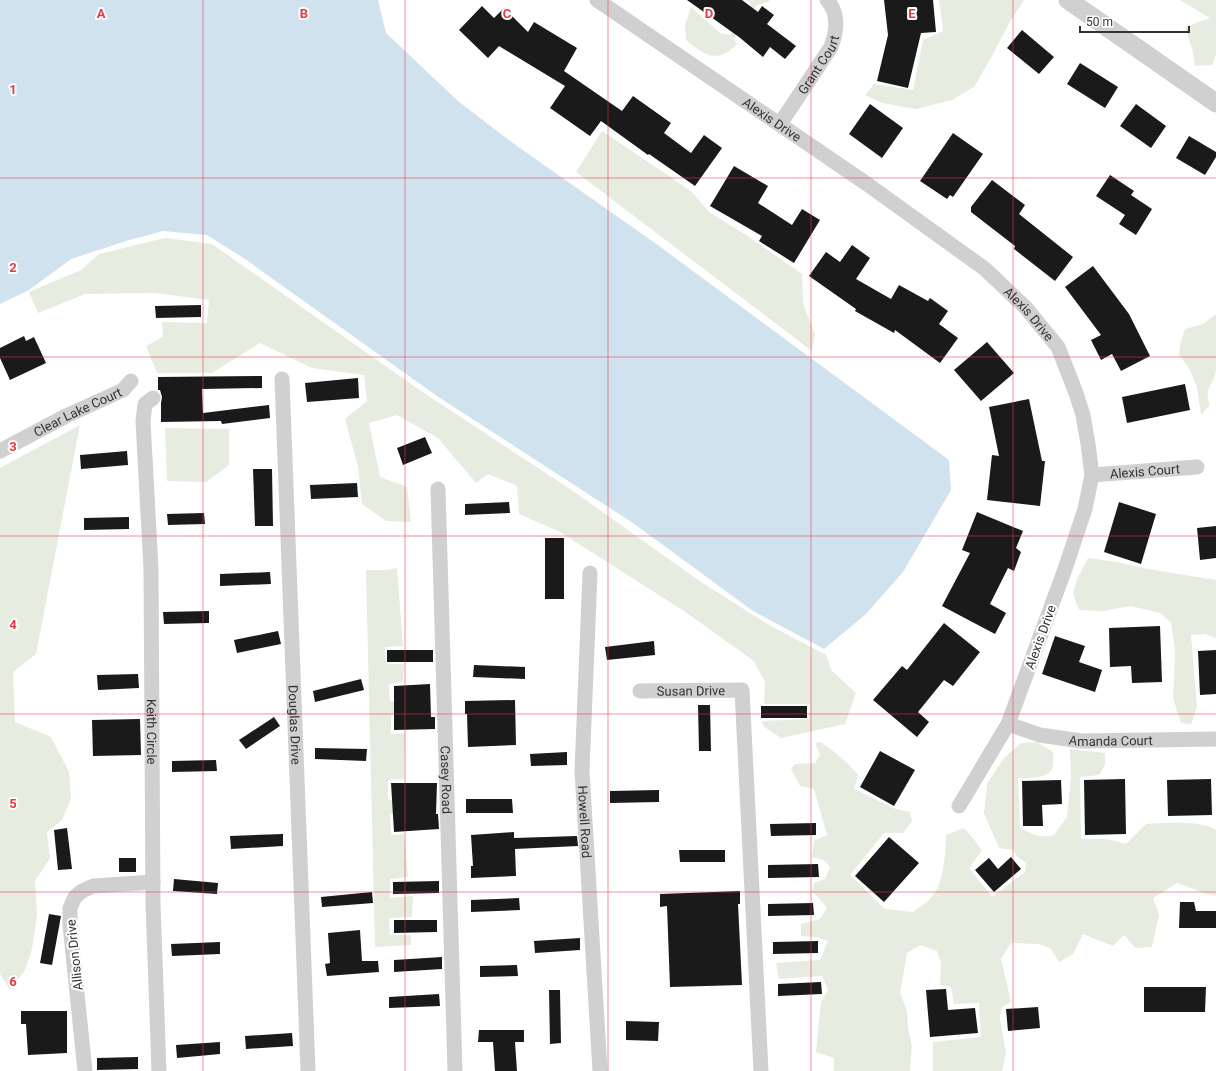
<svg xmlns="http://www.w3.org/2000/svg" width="1216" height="1071" viewBox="0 0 1216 1071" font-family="Roboto,sans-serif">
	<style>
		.green { fill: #e6ecdf }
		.water { fill: #cfe2ee }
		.building { fill: #1a1a1a }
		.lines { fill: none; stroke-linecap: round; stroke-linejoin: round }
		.minor { stroke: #d0d0d0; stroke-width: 15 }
		.tertiary { stroke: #d0d0d0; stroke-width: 19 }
		.grid { fill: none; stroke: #e63946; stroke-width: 1; stroke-opacity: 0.55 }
		.labels { text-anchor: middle; stroke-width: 4; stroke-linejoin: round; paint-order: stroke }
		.street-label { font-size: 13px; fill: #333; stroke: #fff }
		.grid-label { font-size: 13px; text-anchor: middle; font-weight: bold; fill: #e63946; stroke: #fff; stroke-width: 4; stroke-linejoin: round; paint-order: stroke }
	</style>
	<rect width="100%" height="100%" fill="#fff"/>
	<g class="green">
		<path d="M746,0h24l-2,2 -11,3 -23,34 3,5c-19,20 -32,12 -51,-4l-1,-14 6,-19 29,26 10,2 21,-31z"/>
		<polygon points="939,0 1024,0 1008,25 992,56 974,87 952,100 916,109 882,103 865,95 874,84 913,90 923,40 943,31"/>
		<polygon points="1180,0 1216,0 1216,54 1212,65 1195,66 1193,52 1185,27 1210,18"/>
		<polygon points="602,131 691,191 709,212 746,235 802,274 803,304 815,334 812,351 576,172"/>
		<polygon points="165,238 212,244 418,389 573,491 701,582 769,625 826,655 832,671 856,693 845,724 781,738 763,726 762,721 809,719 810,704 764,704 765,682 754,661 684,611 560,532 519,514 517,486 488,474 476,483 438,438 397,415 369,423 380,477 407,487 411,522 386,521 362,504 358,467 345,419 367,401 364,375 312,368 260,343 212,373 157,373 146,346 163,337 162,322 207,323 209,300 155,293 85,294 38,313 29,292 81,270 99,254"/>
		<path d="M1216,314c0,18 0,38 0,56 -2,14 -13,19 -6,35l-9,10 -4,-28 -8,-19 -10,-13 1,-10 5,-16 18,-5z"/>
		<polygon points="80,425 36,654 13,672 15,722 51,737 69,772 71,798 62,820 47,832 50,858 35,881 37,915 32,949 25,970 10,990 0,974 0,468"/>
		<polygon points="165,428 229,429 229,465 206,482 167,481"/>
		<polygon points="1088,558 1117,562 1148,569 1216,580 1216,638 1205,634 1191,635 1197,707 1191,724 1181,723 1173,698 1175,652 1171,622 1160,613 1131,606 1103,611 1079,610 1073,594 1077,579"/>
		<polygon points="397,568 403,646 385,647 386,664 404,664 403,682 389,684 390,701 403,700 404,714 391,715 391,734 405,733 404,779 388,780 388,800 403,800 404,813 390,814 391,835 404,834 408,877 390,879 390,898 413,896 412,917 389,918 390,935 411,935 411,945 375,947 366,570 386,570"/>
		<path d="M820,742c15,9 27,20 38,33l-4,14 42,20 14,3 2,9 -9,12h-19l-34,42 35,34 28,3c5,-4 10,-7 15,-11 17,-15 17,-46 18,-66l18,-7 12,14 6,9 -13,17 23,29 33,-25 1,-9 -9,-7 -4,-6 -14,-2 -15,-35 3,-29 17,-26 17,-15 16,-1 16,10c0,5 1,12 -1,17 -5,10 -24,9 -34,9l2,50c12,6 21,11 34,7l13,-18 4,-40 -1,-28 35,4v12l-6,10 -19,2 1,62h26l19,5 20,-20c18,-1 56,-4 70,6v66l-9,-2 -30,-11 -24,15 6,17 -7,32 -17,1 -11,-13 -11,11 -30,-12 -10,20 -14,8 -9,-14 -12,-4 -27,-1 -10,16 10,43 -9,5 -2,12 6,34 -4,18h-69v-29l48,-5 -2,-34 -25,1 -3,-17 -11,-2 1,-22 -4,-12 -17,-6 -13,8 -7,40 7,18 1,17 4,18 -2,25h-76v-13l-18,-6 5,-50 7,-12 -6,-14 -43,3 -3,-16 44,-3 8,-19 -12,-4 -15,-1v-12l19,-5 7,-11 -9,-11 -6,-5 2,-9 11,-4 5,-12 -7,-7 -11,-3 2,-16 13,-6 -13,-46 -14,-3 -9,-17 4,-5 20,-1 5,-8 -5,-12z"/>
	</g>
	<polygon class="water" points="0,0 378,0 386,33 459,102 517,146 655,243 949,460 951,490 903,572 866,614 824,649 753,611 633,523 437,396 245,259 207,235 163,231 126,241 71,259 29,290 0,304"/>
	<g class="building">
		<polygon points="687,0 742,0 758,12 762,6 774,15 767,24 796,46 785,59 770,47 763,57 739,37"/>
		<polygon points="884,0 933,0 936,32 921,33 908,88 877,81 888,35"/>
		<polygon points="482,6 494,18 504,8 528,32 534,22 577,48 564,71 622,111 633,96 671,123 664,133 691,153 704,135 722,148 695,186 649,154 648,155 601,121 590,136 550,108 565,86 499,46 488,58 459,30"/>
		<polygon points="1022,30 1054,57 1039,74 1007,48"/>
		<polygon points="1080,63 1118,87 1105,108 1067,84"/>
		<polygon points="870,104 903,128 882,158 849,134"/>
		<polygon points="1136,104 1166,126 1151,148 1120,126"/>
		<polygon points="953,133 983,154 953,197 950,195 947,199 920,181"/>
		<polygon points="1189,136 1216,152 1216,157 1205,175 1176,158"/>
		<polygon points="734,166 768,186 758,203 792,225 802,209 820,220 794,263 759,241 762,236 710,206"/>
		<polygon points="1110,175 1134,191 1131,195 1152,209 1136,235 1119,224 1125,215 1096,196"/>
		<polygon points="992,180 1025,205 1019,214 1073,257 1055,281 1014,249 1015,246 971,212 971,207"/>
		<polygon points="852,245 870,258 856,279 891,299 899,285 928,301 930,298 948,311 939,324 958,338 940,363 895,330 894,333 855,311 856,309 809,276 826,252 840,262"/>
		<polygon points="1093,266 1129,314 1150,356 1121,371 1112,354 1101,360 1091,340 1101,335 1065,287"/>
		<polygon points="201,305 201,317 156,318 155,306"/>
		<polygon points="24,336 26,341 34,337 46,363 10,380 0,358 0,348"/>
		<polygon points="987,342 1014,373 981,401 954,370"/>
		<polygon points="262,376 262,388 202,389 203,413 269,405 270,418 222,424 221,421 161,422 161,403 162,397 160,390 158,390 158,377"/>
		<polygon points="358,378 359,398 307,402 305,383"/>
		<polygon points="1185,384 1190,410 1127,423 1122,397"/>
		<polygon points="1029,399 1042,461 1045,461 1040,506 987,500 992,455 999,456 989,407"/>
		<polygon points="425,437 432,453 403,465 397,448"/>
		<polygon points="127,451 128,465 81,469 80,455"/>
		<polygon points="253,469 272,469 273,526 255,526"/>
		<polygon points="357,483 358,497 311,499 310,485"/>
		<polygon points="509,502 510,513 465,515 465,504"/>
		<polygon points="1119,502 1156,514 1141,564 1104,552"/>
		<polygon points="977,512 1023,531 1016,548 1021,552 1014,571 1008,568 990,604 1006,613 995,634 942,606 970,553 962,550"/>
		<polygon points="204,513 205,524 168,525 167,514"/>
		<polygon points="129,517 129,529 84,530 84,518"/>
		<polygon points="1216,526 1216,558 1200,560 1197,528"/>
		<rect x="545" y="538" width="19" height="61"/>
		<polygon points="270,572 271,584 220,586 220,574"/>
		<polygon points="209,611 209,623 164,624 163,612"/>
		<polygon points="944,623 980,652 953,686 944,680 918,712 929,722 917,737 873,700 902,666 907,670"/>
		<polygon points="1160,626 1162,682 1132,683 1131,666 1110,667 1109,628"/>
		<polygon points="278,631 281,644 237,653 234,640"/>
		<polygon points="1055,636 1085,646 1079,662 1102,670 1095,692 1042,674"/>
		<polygon points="654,641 655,655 607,660 605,647"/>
		<rect x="387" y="650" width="46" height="12"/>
		<polygon points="1216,650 1216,694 1200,695 1198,651"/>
		<polygon points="474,665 525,667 525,679 473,677"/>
		<polygon points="138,674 139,688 98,690 97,675"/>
		<polygon points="361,679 364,690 315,702 313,691"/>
		<polygon points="430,684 431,717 435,717 435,729 394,730 394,686"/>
		<polygon points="515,700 516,745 468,747 467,714 465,714 465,701"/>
		<polygon points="698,705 710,705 711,751 699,751"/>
		<rect x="761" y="706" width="46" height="12"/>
		<polygon points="274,717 280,726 246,749 239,740"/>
		<polygon points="140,719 141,755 93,756 92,720"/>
		<polygon points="315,748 367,749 366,761 315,759"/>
		<polygon points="880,751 915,770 894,806 860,787"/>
		<polygon points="567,752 567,765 531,766 530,754"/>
		<polygon points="216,760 217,771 172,772 172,761"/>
		<polygon points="1125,779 1126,834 1085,835 1084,780"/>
		<polygon points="1211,779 1212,815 1168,816 1167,780"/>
		<polygon points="1061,780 1062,804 1042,805 1043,826 1023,826 1022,781"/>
		<polygon points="391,783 437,783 436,814 438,814 439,829 394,832"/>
		<polygon points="659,790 659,802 610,803 610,791"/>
		<polygon points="466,799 512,799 513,813 466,813"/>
		<polygon points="816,823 816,835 771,836 770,824"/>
		<polygon points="67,828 72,869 58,870 54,830"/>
		<polygon points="514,832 514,838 577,836 578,846 515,849 516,876 471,878 471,866 473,866 471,835"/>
		<polygon points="283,834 283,846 231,849 230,836"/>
		<polygon points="889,837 919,863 884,902 855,876"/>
		<polygon points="679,850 725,850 725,862 680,862"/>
		<polygon points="1011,857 1021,869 994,892 975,870 989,858 998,869"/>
		<rect x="119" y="858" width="17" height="14"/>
		<polygon points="818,864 819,877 768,878 768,865"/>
		<polygon points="174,879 218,883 217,894 173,891"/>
		<polygon points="439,881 439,893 393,894 393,882"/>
		<polygon points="740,891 740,904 738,904 742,985 670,987 667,906 660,907 660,894"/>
		<polygon points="372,892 373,903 322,907 321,897"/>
		<polygon points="519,898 520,910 471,912 471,900"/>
		<polygon points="1180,902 1194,902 1196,911 1216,911 1216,928 1179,928"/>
		<polygon points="813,903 814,915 768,916 768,904"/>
		<polygon points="49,914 61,916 52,965 40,963"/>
		<polygon points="394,920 437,920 437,932 394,933"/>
		<polygon points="360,930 362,961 378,961 379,972 327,976 325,964 330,963 328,933"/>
		<polygon points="580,938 580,950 535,953 534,941"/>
		<polygon points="818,941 818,953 773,954 773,942"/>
		<polygon points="220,942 220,954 172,956 171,944"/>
		<polygon points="442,957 442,969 394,972 394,960"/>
		<polygon points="517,965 518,976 480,977 480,966"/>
		<polygon points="821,982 822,994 778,996 778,984"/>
		<polygon points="1144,987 1206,987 1205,1012 1144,1012"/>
		<polygon points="946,989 948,1010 975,1008 978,1033 930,1037 926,990"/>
		<polygon points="549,990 560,990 561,1043 550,1044"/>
		<polygon points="439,994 440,1006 389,1008 389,997"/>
		<polygon points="1038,1007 1040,1028 1008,1031 1006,1009"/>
		<polygon points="21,1011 67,1011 67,1053 28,1055 26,1024 21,1024"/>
		<polygon points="626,1021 659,1022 658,1041 626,1040"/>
		<polygon points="479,1030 524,1030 524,1042 515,1042 517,1071 495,1071 493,1042 478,1042"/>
		<polygon points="292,1033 293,1046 246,1049 245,1036"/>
		<polygon points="220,1042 220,1054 177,1058 176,1045"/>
		<polygon points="138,1057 138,1069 97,1070 97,1058"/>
	</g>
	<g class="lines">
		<g class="minor">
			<path id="s1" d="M597,0l270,184 118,85 41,39 32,39 18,46 7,22 5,29 4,31 -7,34 -20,60 -57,155 -49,82"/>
			<path id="s2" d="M780,124l51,-77c6,-16 8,-34 -4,-47"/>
			<path id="s3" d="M282,379l26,692"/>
			<path id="s4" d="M153,398l-8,6 -2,17 8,148 2,334 6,168"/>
			<path id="s5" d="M0,451l66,-35 57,-26 8,-9"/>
			<path id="s6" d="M1092,475l105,-8"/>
			<path id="s7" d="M438,489l17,582"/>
			<path id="s8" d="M590,573l-8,198 18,300"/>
			<path id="s9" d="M640,691l102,-1 19,381"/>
			<path id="s10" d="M1008,724l32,11 41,6 135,-2"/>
			<polyline points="85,1071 70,925 70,908 75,897 82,891 93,886 153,882"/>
		</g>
		<polyline class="tertiary" points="1068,0 1216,103"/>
	</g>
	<path class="grid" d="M203,0v1071M405,0v1071M608,0v1071M811,0v1071M1013,0v1071M0,178h1216M0,357h1216M0,536h1216M0,714h1216M0,892h1216"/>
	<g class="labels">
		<g class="street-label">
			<text dy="5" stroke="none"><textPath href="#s2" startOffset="71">Grant Court</textPath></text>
			<text dy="5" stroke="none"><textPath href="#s1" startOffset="212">Alexis Drive</textPath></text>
			<text dy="5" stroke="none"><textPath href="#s1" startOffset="535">Alexis Drive</textPath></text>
			<text dy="5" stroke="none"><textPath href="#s5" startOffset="87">Clear Lake Court</textPath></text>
			<text dy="5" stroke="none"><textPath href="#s6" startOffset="53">Alexis Court</textPath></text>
			<text transform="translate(1040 637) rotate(-70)" y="5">Alexis Drive</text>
			<text dy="5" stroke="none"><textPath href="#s9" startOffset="51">Susan Drive</textPath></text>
			<text dy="5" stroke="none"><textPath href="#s3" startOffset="346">Douglas Drive</textPath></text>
			<text dy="5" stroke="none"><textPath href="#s4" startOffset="338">Keith Circle</textPath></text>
			<text dy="5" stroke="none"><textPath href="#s10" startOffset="105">Amanda Court</textPath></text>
			<text dy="5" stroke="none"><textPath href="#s7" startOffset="291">Casey Road</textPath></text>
			<text dy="5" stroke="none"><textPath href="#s8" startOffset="249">Howell Road</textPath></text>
			<text transform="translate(74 955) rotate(-96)" y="5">Allison Drive</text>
		</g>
	</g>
	<g class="grid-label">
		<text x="101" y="18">A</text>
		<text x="304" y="18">B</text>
		<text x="507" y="18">C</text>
		<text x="709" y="18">D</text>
		<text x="912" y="18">E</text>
		<text x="13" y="94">1</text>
		<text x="13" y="272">2</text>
		<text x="13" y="451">3</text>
		<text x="13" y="629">4</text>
		<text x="13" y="808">5</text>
		<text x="13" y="986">6</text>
	</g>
	<path d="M1080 26v6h109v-6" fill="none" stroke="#333333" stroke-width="2"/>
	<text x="1086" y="26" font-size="12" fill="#333333" stroke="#ffffff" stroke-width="3" paint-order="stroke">50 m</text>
</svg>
